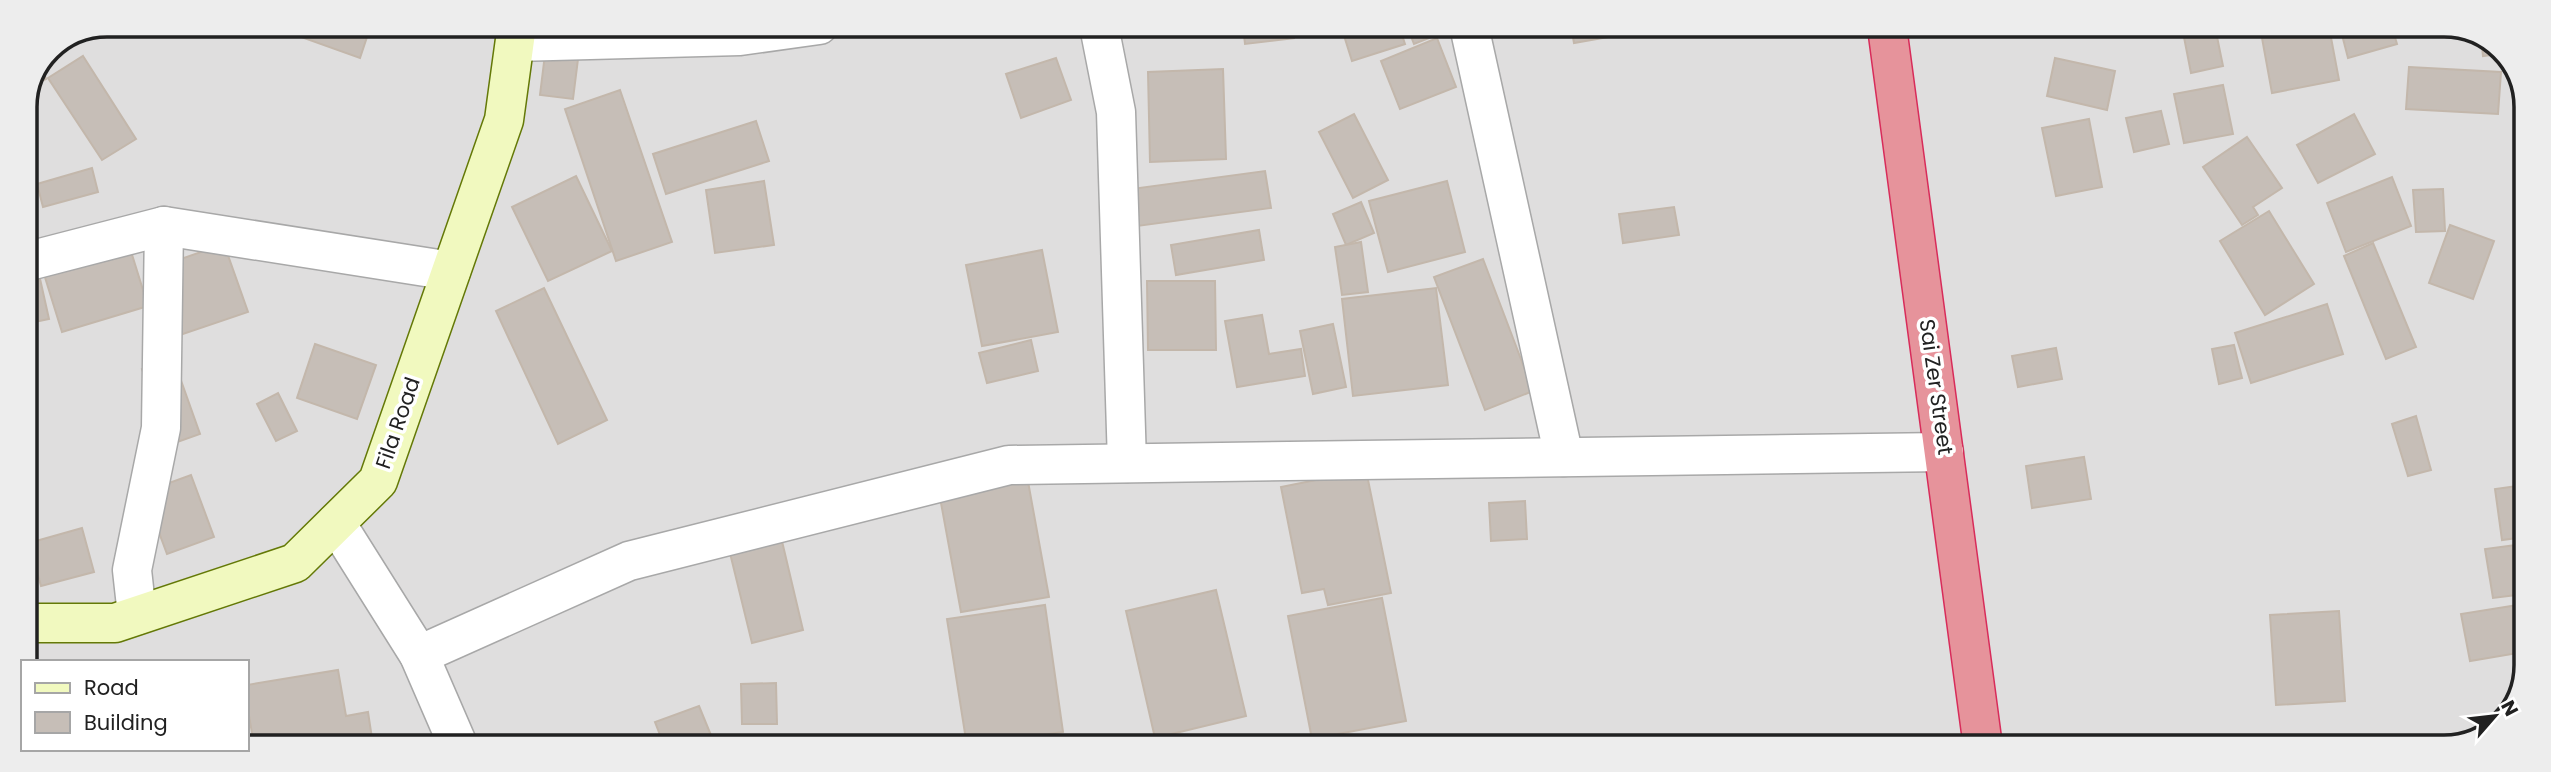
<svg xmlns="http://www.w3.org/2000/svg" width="2551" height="772" viewBox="0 0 2551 772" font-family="Poppins,sans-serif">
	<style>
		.residential { fill: #dfdede }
		.building { fill: #c6beb7; stroke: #c3b7ab; stroke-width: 2 }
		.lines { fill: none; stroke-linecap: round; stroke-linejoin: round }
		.street-casing { stroke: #a8a8a8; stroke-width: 41 }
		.secondary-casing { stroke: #647907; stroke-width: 41 }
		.highway-casing { stroke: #d82c5a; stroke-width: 41 }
		.street { stroke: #fff; stroke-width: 38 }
		.secondary { stroke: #f1f9bf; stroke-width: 38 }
		.highway { stroke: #e6939b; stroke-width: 38 }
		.labels { text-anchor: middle; stroke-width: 7; stroke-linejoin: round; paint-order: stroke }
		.street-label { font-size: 21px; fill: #212121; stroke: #fff }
		.rim { fill: none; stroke: #212121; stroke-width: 3.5 }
	</style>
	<rect width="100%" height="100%" fill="#f1efe8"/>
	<polygon class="residential" points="107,25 2466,27 2509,56 2526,101 2524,687 2494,731 2445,747 247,745 247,662 25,662 25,106 49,48"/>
	<g class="building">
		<polygon points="305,25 371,25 360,58 301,37"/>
		<polygon points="1243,26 1293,26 1294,38 1245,44"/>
		<polygon points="1341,26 1399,26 1405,44 1352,61"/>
		<polygon points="1407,26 1451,26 1452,29 1414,44"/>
		<polygon points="1571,26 1665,26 1665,27 1574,43"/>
		<polygon points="2182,27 2215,27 2223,66 2191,73"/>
		<polygon points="2260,27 2329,27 2339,80 2272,93"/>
		<polygon points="2340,27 2392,27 2397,44 2348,58"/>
		<polygon points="548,30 581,35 573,99 540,95"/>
		<polygon points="2481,37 2505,53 2483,56"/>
		<polygon points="1437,38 1456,87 1400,109 1381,61"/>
		<polygon points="83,56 136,139 102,160 48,78"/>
		<polygon points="1056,58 1071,100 1021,118 1006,74"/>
		<polygon points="2055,58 2115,71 2107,110 2047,96"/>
		<polygon points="41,67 46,79 34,85"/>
		<polygon points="2409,67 2501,72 2498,114 2406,109"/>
		<polygon points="1223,69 1226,159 1150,162 1148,72"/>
		<polygon points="2223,85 2233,134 2184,143 2174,94"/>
		<polygon points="620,90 672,242 616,261 565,109"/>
		<polygon points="2161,111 2169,144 2134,152 2126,118"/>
		<polygon points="1354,114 1388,180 1353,198 1319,132"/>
		<polygon points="2354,114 2375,154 2318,183 2297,145"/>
		<polygon points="2089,119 2102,187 2056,196 2042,128"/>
		<polygon points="756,121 769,161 666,194 653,154"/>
		<polygon points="2247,137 2282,188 2253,207 2258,215 2242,225 2203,167"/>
		<polygon points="92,168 98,192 43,207 37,184"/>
		<polygon points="1265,171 1271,208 1130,227 1124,190"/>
		<polygon points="576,176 612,251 548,281 512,207"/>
		<polygon points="2392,177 2411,226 2346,252 2327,203"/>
		<polygon points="764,181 774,245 715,253 706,190"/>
		<polygon points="1447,181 1465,252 1388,272 1369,201"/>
		<polygon points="2443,189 2445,231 2416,232 2413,190"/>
		<polygon points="1361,202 1374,233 1346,245 1333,214"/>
		<polygon points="1674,207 1679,235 1623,243 1619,214"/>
		<polygon points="2269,211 2314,284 2265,315 2220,241"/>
		<polygon points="2450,225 2494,241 2473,299 2429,283"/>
		<polygon points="1259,230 1264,260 1176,275 1171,245"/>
		<polygon points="30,234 49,319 25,324 25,235"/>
		<rect x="2518" y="234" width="8" height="34"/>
		<polygon points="1361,242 1368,292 1342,295 1335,247"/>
		<polygon points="2373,243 2416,347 2386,359 2344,256"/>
		<polygon points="224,244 248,312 177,336 155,268"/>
		<polygon points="129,245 148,306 62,332 43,271"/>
		<polygon points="1042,250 1058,332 982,346 966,265"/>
		<polygon points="1483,259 1533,391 1485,410 1434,277"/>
		<polygon points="1147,281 1215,281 1216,350 1148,350"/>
		<polygon points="544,288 607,420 558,444 496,311"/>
		<polygon points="1436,288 1448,385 1353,396 1342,299"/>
		<polygon points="2327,304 2343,354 2251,383 2235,333"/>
		<polygon points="1262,315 1269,354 1301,349 1305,376 1237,387 1225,321"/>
		<polygon points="1333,324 1346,387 1313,394 1300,331"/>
		<polygon points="1031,340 1038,371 987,383 979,353"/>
		<polygon points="315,344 376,365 357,419 297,398"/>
		<polygon points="2234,345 2242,378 2219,384 2212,349"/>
		<polygon points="2056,348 2062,379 2018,387 2012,356"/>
		<polygon points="173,358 200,434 169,445 142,369"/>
		<polygon points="278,393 297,431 276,441 257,404"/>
		<polygon points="2416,416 2431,470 2408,476 2392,424"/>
		<polygon points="2084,457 2091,499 2032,508 2026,466"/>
		<polygon points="1366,470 1391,593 1328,605 1324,589 1302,593 1281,487"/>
		<polygon points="191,475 214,537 167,554 144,492"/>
		<polygon points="1027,476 1049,597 961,612 939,492"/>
		<polygon points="2525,485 2524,537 2502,540 2495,489"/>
		<polygon points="1525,501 1527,539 1491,541 1489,503"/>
		<polygon points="82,528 94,572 41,586 29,543"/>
		<polygon points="781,537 803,630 752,643 729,549"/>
		<polygon points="2524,544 2524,594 2493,598 2485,549"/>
		<polygon points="1216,590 1246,716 1155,738 1126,611"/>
		<polygon points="1382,598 1406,721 1312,739 1288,616"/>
		<polygon points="2524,604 2524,652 2470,661 2461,614"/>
		<polygon points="1045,605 1063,732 967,746 947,619"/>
		<polygon points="2339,611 2345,701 2276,705 2270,615"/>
		<polygon points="338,670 346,716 368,712 373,745 254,745 247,704 247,685"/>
		<polygon points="776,683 777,724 742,724 741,684"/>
		<polygon points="699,706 715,745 664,745 655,722"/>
		<polygon points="821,737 823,746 793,745"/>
	</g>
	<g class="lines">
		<g class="street-casing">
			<g id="street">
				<polyline points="1099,26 1116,112 1127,463"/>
				<polyline points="1469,26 1564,457"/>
				<polyline points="515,42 740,36 819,25"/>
				<polyline points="25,262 164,226 451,271"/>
				<polyline points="336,523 419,655 458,745"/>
				<polyline points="137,615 132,570 161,428 164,226"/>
				<polyline points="419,655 629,561 1009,465 1944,452"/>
			</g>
		</g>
		<g class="secondary-casing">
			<polyline id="secondary" points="25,623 115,623 295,563 378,481 504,120 517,25"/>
		</g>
		<g class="highway-casing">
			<polyline id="highway" points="1887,27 1983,747"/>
		</g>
		<use href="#street" class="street"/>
		<use href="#secondary" class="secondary"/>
		<use href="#highway" class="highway"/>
	</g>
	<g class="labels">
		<g class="street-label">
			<text transform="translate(1936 387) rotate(82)" y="7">Sai Zer Street</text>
			<text transform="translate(398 423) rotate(-71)" y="7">Fila Road</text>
		</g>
	</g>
	<path d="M0 0H2551V772H0ZM107 37H2444A70 70 0 0 1 2514 107V665A70 70 0 0 1 2444 735H107A70 70 0 0 1 37 665V107A70 70 0 0 1 107 37Z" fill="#ededed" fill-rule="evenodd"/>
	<path class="rim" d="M107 37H2444A70 70 0 0 1 2514 107V665A70 70 0 0 1 2444 735H107A70 70 0 0 1 37 665V107A70 70 0 0 1 107 37Z"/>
	<rect x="21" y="660" width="228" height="91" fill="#ffffff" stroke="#a6a6a6" stroke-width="2"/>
	<rect x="35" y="683" width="35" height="10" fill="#f1f9bf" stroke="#a6a6a6" stroke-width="2"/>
	<text x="84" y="695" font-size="21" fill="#212121">Road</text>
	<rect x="35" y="712" width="35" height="21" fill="#c6beb7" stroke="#a6a6a6" stroke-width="2"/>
	<text x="84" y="730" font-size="21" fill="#212121">Building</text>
	<g transform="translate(2495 716) rotate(62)" stroke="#ffffff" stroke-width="5" paint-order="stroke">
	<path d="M0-5L12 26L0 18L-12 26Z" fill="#212121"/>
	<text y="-10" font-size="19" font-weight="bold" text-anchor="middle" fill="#212121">N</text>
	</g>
</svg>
